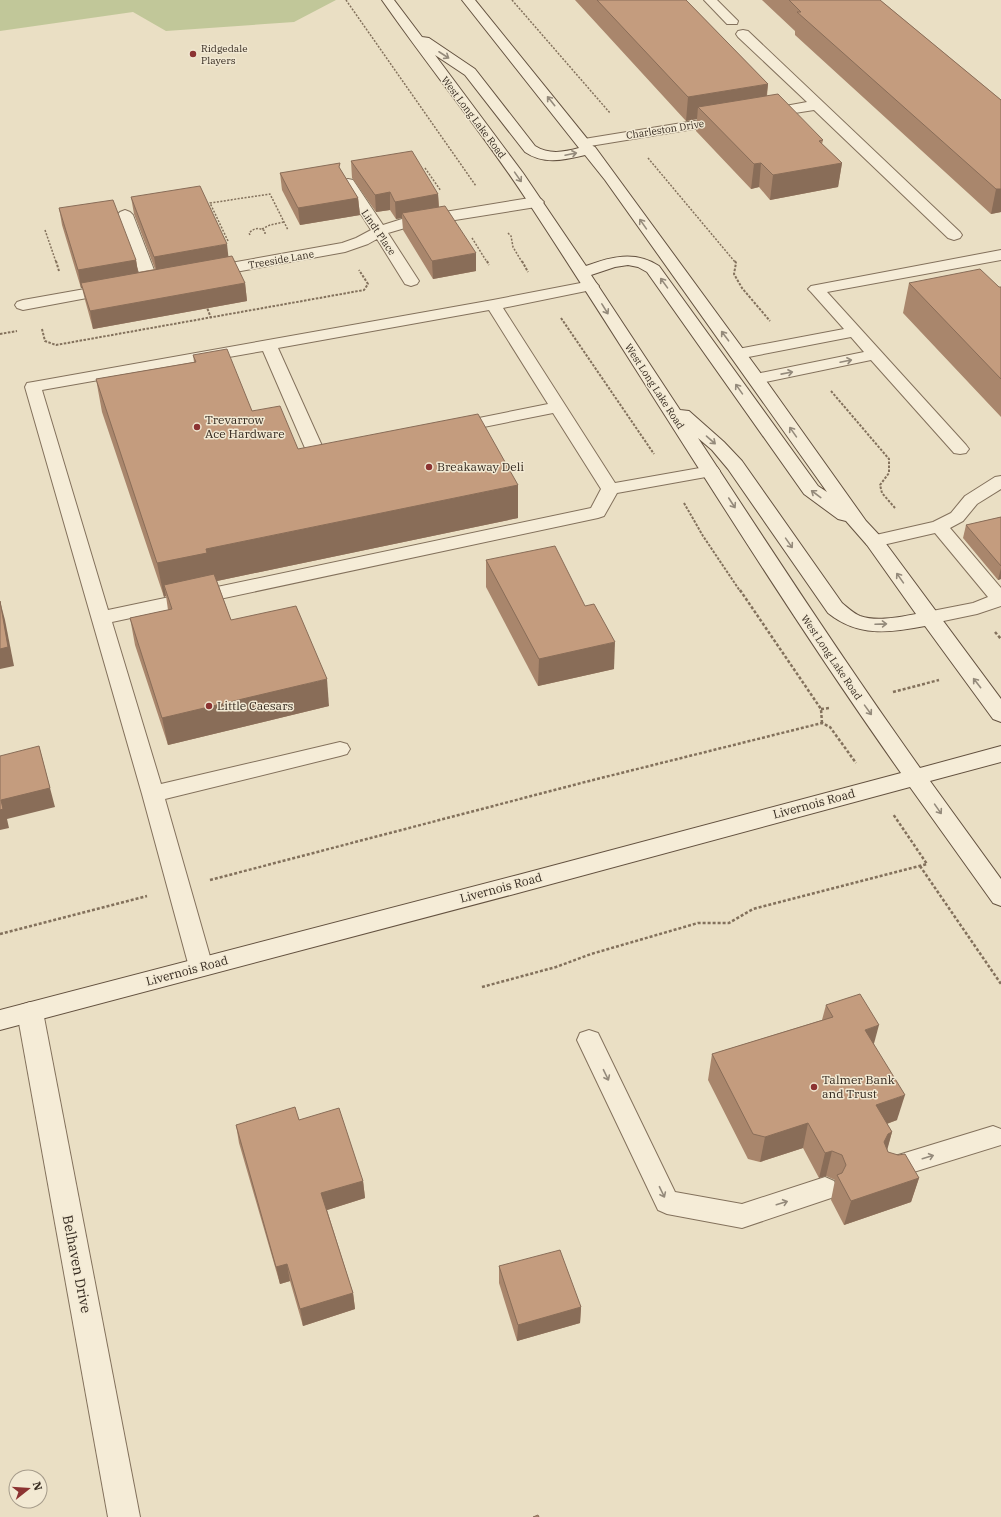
<svg xmlns="http://www.w3.org/2000/svg" width="1001" height="1517" viewBox="0 0 1001 1517" font-family="'IBM Plex Serif',serif">
	<style>
		.green { fill: #c1c799 }
		.lines { fill: none; stroke-linecap: round; stroke-linejoin: round }
		.service-casing { stroke: #83715c; stroke-width: 2 }
		.minor-casing { stroke: #83715c; stroke-width: 2 }
		.secondary-casing { stroke: #645240; stroke-width: 2 }
		.path-far2 { stroke: #83715c; stroke-width: 1.5; stroke-dasharray: 2 1.5; stroke-linecap: butt }
		.path-far1 { stroke: #83715c; stroke-width: 2; stroke-dasharray: 2.5 1.5; stroke-linecap: butt }
		.path { stroke: #83715c; stroke-width: 2.5; stroke-dasharray: 3 2; stroke-linecap: butt }
		.service { fill: #f5ecd7; fill-rule: evenodd }
		.minor { fill: #f5ecd7; fill-rule: evenodd }
		.secondary { fill: #f5ecd7; fill-rule: evenodd }
		.wall { fill: #a9866c }
		.shaded-wall { fill: #896d58 }
		.building { fill: #c49c7e; stroke: #896d58 }
		.oneway { stroke: #948a7b }
		.poi-dot { fill: #8c3332; stroke: #f2e9d3; stroke-width: 1.5 }
		.labels { text-anchor: middle; stroke-width: 3; stroke-linejoin: round; paint-order: stroke }
		.far-poi-label { font-size: 10px; fill: #34291f; stroke: #f2e9d3; text-anchor: start }
		.far-street-label { font-size: 10px; fill: #34291f; stroke: #f2e9d3 }
		.poi-label { font-size: 12px; fill: #34291f; stroke: #f2e9d3; text-anchor: start }
		.street-label { font-size: 12px; fill: #34291f; stroke: #f2e9d3 }
		.near-street-label { font-size: 14px; fill: #34291f; stroke: #f2e9d3 }
	</style>
	<rect width="100%" height="100%" fill="#eadfc4"/>
	<polygon class="green" points="0,0 336,0 294,22 166,31 133,12 0,31"/>
	<g class="lines">
		<g class="service-casing">
			<g id="service">
				<polygon points="1001,250 1001,260 827,292 966,445 969,449 966,453 960,454 954,453 871,360 756,384 750,383 748,379 750,375 756,374 864,352 851,337 738,359 732,357 730,354 732,351 738,349 844,329 811,292 808,289 811,286"/>
				<path d="M591,281l5,2 3,3 -3,3 -93,19 112,175 96,-17 6,1 3,4 -3,4 -100,18 -13,23 -6,2 -486,104 49,162 179,-42 7,2 3,5 -3,5 -7,2 -175,43 48,168 -4,7 -8,2 -8,-2 -4,-7 -47,-173 -117,-407 2,-4 6,-1 460,-82zM489,310l59,94 -94,19 -6,1 -3,4 3,4 6,1 99,-20 48,76 -10,19 -483,102 -66,-220 221,-39 45,104 3,4 6,1 24,-5 3,-4 -3,-4 -6,-1 -12,2 -45,-100z"/>
				<polygon points="1001,476 1001,489 977,504 963,521 950,528 1001,588 1001,606 977,614 929,624 922,623 919,618 922,613 973,603 988,597 935,533 874,547 867,545 865,541 867,537 933,522 951,513 965,496 995,477"/>
				<polygon points="589,1030 598,1033 675,1192 742,1204 825,1177 834,1181 838,1189 834,1197 742,1228 667,1214 658,1210 577,1040 580,1033"/>
				<polygon points="993,1126 1001,1129 1001,1145 891,1179 882,1176 878,1168 882,1160"/>
			</g>
		</g>
		<g class="minor-casing">
			<g id="minor">
				<polygon points="704,0 717,0 738,21 737,24 727,24"/>
				<polygon points="743,30 748,31 960,232 962,235 960,238 954,240 948,238 814,110 763,118 758,117 756,114 758,111 807,102 738,37 736,34 738,31"/>
				<polygon points="725,116 730,117 732,120 730,123 584,147 579,146 577,143 579,140 584,139"/>
				<polygon points="348,179 353,180 383,225 402,219 536,197 541,199 544,202 541,205 536,207 405,228 388,233 419,281 417,284 411,286 405,284 377,239 368,244 345,252 208,277 202,275 200,272 202,269 208,267 342,243 356,238 371,230 341,183 343,180"/>
				<polygon points="125,210 130,212 133,215 159,283 157,286 151,288 145,286 143,283 117,215 120,212"/>
				<polygon points="113,284 119,286 121,289 119,292 23,310 17,308 15,305 17,302 23,300"/>
				<polygon points="30,1002 39,1005 43,1012 140,1517 108,1517 17,1012 21,1005"/>
			</g>
		</g>
		<g class="secondary-casing">
			<path id="secondary" d="M382,0h12l28,37 7,1 46,31 60,77c14,9 29,6 44,2l-117,-148h13l118,146 2,1 167,228 104,146 15,16 120,162v23l-8,-3 -68,-93c-36,7 -67,11 -97,-13l-100,-144 -16,-19 -14,-12c73,111 145,222 222,330l81,-22v16l-71,19 71,98v27l-8,-3 -83,-116 -392,106 -518,137v-20l518,-135 383,-102c-131,-185 -247,-379 -371,-568 -46,-71 -100,-136 -148,-205zM435,55l30,20 60,77c19,13 39,8 60,3l20,25 222,312 -9,-6 -159,-220c-24,-16 -49,-9 -73,0l-63,-93zM628,265l10,2 9,5 157,222 34,25 8,2 21,24 49,69c-17,3 -39,8 -56,2 -7,-3 -12,-8 -18,-13l-100,-142 -18,-19 -35,-31 -9,-1 -89,-135 24,-8z"/>
		</g>
		<g class="path-far2">
			<polyline points="346,0 476,186"/>
			<polyline points="512,0 610,113"/>
			<polyline points="648,158 735,262"/>
			<polyline points="425,168 441,191"/>
			<polyline points="262,229 270,225 284,222"/>
			<polyline points="45,230 56,262"/>
			<polyline points="508,233 511,236 513,247 522,262"/>
			<path d="M250,235l-1,-2c5,-5 10,-6 16,-2v3"/>
			<polyline points="472,238 487,262"/>
			<polyline points="228,241 210,203 270,194 288,230"/>
		</g>
		<g class="path-far1">
			<polyline points="56,261 59,271"/>
			<polyline points="487,261 489,265"/>
			<polyline points="522,261 528,272"/>
			<polyline points="735,261 736,263 734,274 742,288 770,321"/>
			<polyline points="206,305 211,318"/>
			<polyline points="561,318 654,454"/>
			<polyline points="42,329 45,341 56,345 364,290 368,284 359,270"/>
			<polyline points="0,334 17,331"/>
			<polyline points="831,391 889,459 889,473 880,485 882,493 895,508"/>
			<polyline points="684,503 703,536 740,591"/>
		</g>
		<g class="path">
			<polyline points="740,590 821,709 822,723"/>
			<polyline points="995,632 1001,639"/>
			<polyline points="893,692 939,680"/>
			<polyline points="821,709 830,708"/>
			<polyline points="920,866 1001,984"/>
			<polyline points="210,880 585,782 822,723 830,727 856,763"/>
			<polyline points="0,934 147,896"/>
			<polyline points="482,987 556,967 591,954 698,923 729,923 753,909 927,864 893,814"/>
		</g>
		<use href="#service" class="service"/>
		<use href="#minor" class="minor"/>
		<use href="#secondary" class="secondary"/>
	</g>
	<g class="wall">
		<polygon points="575,0 686,0 768,84 767,96 823,140 822,144 842,163 838,187 770,200 759,187 751,189 696,131 697,119 686,121"/>
		<polygon points="762,0 880,0 1001,100 1001,212 991,214 795,35 795,31"/>
		<polygon points="351,161 438,194 439,207 476,271 433,279 403,230 402,218 396,219 390,210 376,212 352,178"/>
		<polygon points="340,169 358,198 360,215 300,225 282,190 280,173"/>
		<polygon points="131,197 228,256 245,283 247,301 93,329 85,300 82,288 81,288 62,225 59,208 136,260 138,272 155,269 134,214"/>
		<polygon points="909,283 999,287 1001,287 1001,417 903,313"/>
		<polygon points="193,355 252,411 298,449 518,485 518,518 217,581 231,620 329,706 168,745 135,645 130,618 168,610 166,596 164,597 102,412 96,379 194,362"/>
		<polygon points="1001,517 1001,579 998,580 963,538 966,525"/>
		<polygon points="486,560 585,606 614,669 538,686 486,587"/>
		<polygon points="826,1005 874,1044 897,1120 887,1124 892,1132 887,1149 888,1152 919,1178 911,1202 844,1225 831,1200 835,1180 826,1176 819,1178 803,1148 760,1162 748,1159 708,1080 712,1054 822,1020"/>
		<polygon points="299,1120 363,1181 365,1198 327,1210 353,1293 355,1309 303,1326 290,1281 280,1284 239,1143 236,1125"/>
		<polygon points="499,1266 581,1307 580,1323 517,1341 499,1283"/>
	</g>
	<g class="shaded-wall">
		<polygon points="768,84 765,107 698,107 697,119 686,121 688,97"/>
		<polygon points="761,163 759,187 751,189 754,164"/>
		<polygon points="842,163 838,187 770,200 773,175"/>
		<polygon points="996,189 1001,189 1001,212 991,214"/>
		<polygon points="390,192 390,210 376,212 375,195"/>
		<polygon points="438,194 439,211 402,213 402,218 396,219 395,202"/>
		<polygon points="358,198 360,215 300,225 298,208"/>
		<polygon points="227,244 229,262 157,274 154,257"/>
		<polygon points="476,253 476,271 433,279 432,261"/>
		<polygon points="136,260 139,278 81,283 82,288 81,288 78,270"/>
		<polygon points="245,283 247,301 93,329 90,311"/>
		<polygon points="518,485 518,518 212,582 164,585 166,596 164,597 157,563 206,549"/>
		<polygon points="1001,568 1001,579 998,580"/>
		<polygon points="0,601 5,620 14,666 0,669"/>
		<polygon points="615,642 614,669 538,686 539,659"/>
		<polygon points="327,679 329,706 168,745 162,718"/>
		<polygon points="39,746 55,807 7,819 9,828 0,830 0,810 1,800"/>
		<polygon points="879,1025 872,1051 865,1030"/>
		<polygon points="905,1095 897,1120 869,1130 876,1105"/>
		<polygon points="808,1123 803,1148 760,1162 765,1137"/>
		<polygon points="892,1132 885,1158 884,1142 888,1134"/>
		<polygon points="832,1151 826,1176 819,1178 825,1153"/>
		<polygon points="919,1178 911,1202 844,1225 851,1201"/>
		<polygon points="363,1181 365,1198 324,1211 321,1193"/>
		<polygon points="287,1264 290,1281 280,1284 276,1267"/>
		<polygon points="353,1293 355,1309 303,1326 300,1309"/>
		<polygon points="581,1307 580,1323 517,1341 518,1325"/>
	</g>
	<g class="building">
		<polygon points="597,0 686,0 768,84 688,97"/>
		<polygon points="789,0 880,0 1001,100 1001,189 996,189 797,12 801,12"/>
		<polygon points="778,94 823,140 819,141 842,163 773,175 761,163 754,164 698,107"/>
		<polygon points="412,151 438,194 395,202 390,192 375,195 351,161"/>
		<polygon points="340,163 339,167 358,198 298,208 280,173"/>
		<polygon points="200,186 227,244 154,257 131,197"/>
		<polygon points="113,200 136,260 78,270 59,208"/>
		<polygon points="445,206 476,253 432,261 402,213"/>
		<polygon points="232,256 245,283 90,311 81,283"/>
		<polygon points="980,269 999,287 1001,287 1001,379 909,283"/>
		<polygon points="227,349 252,411 280,406 298,449 478,414 518,485 206,549 207,553 157,563 96,379 196,362 193,355"/>
		<polygon points="1001,517 1001,566 966,525"/>
		<polygon points="555,546 585,606 594,604 615,642 539,659 486,560"/>
		<polygon points="214,574 231,620 296,606 327,679 162,718 130,618 172,609 164,585"/>
		<polygon points="0,601 8,647 0,649"/>
		<polygon points="39,746 50,788 1,800 3,809 0,810 0,756"/>
		<polygon points="860,994 879,1025 865,1030 905,1095 876,1105 892,1132 888,1134 884,1142 888,1152 898,1155 905,1154 919,1178 851,1201 837,1175 842,1173 846,1165 842,1155 832,1151 825,1153 808,1123 765,1137 753,1134 712,1054 833,1017 826,1005"/>
		<polygon points="295,1107 299,1120 339,1108 363,1181 321,1193 353,1293 300,1309 287,1264 276,1267 236,1125"/>
		<polygon points="560,1250 581,1307 518,1325 499,1266"/>
		<polygon points="538,1515 539,1517 533,1517"/>
	</g>
	<defs><path id="oneway-shaft" d="M-6 0H5M1.5-3L5.5 0L1.5 3" fill="none" stroke-width="1.6" stroke-linecap="round" stroke-linejoin="round"/></defs>
	<g class="oneway">
		<use href="#oneway-shaft" transform="translate(444 55) rotate(33)"/>
		<use href="#oneway-shaft" transform="translate(551 101) rotate(-129)"/>
		<use href="#oneway-shaft" transform="translate(571 154) rotate(-12)"/>
		<use href="#oneway-shaft" transform="translate(518 177) rotate(55)"/>
		<use href="#oneway-shaft" transform="translate(643 224) rotate(-125)"/>
		<use href="#oneway-shaft" transform="translate(664 283) rotate(-126)"/>
		<use href="#oneway-shaft" transform="translate(605 309) rotate(58)"/>
		<use href="#oneway-shaft" transform="translate(725 336) rotate(-127)"/>
		<use href="#oneway-shaft" transform="translate(846 361) rotate(-12)"/>
		<use href="#oneway-shaft" transform="translate(787 373) rotate(-11)"/>
		<use href="#oneway-shaft" transform="translate(739 389) rotate(-125)"/>
		<use href="#oneway-shaft" transform="translate(793 432) rotate(-125)"/>
		<use href="#oneway-shaft" transform="translate(711 440) rotate(41)"/>
		<use href="#oneway-shaft" transform="translate(816 494) rotate(-143)"/>
		<use href="#oneway-shaft" transform="translate(732 503) rotate(57)"/>
		<use href="#oneway-shaft" transform="translate(789 543) rotate(55)"/>
		<use href="#oneway-shaft" transform="translate(900 578) rotate(-125)"/>
		<use href="#oneway-shaft" transform="translate(881 624) rotate(-2)"/>
		<use href="#oneway-shaft" transform="translate(977 683) rotate(-128)"/>
		<use href="#oneway-shaft" transform="translate(868 710) rotate(54)"/>
		<use href="#oneway-shaft" transform="translate(938 809) rotate(55)"/>
		<use href="#oneway-shaft" transform="translate(606 1075) rotate(64)"/>
		<use href="#oneway-shaft" transform="translate(928 1157) rotate(-17)"/>
		<use href="#oneway-shaft" transform="translate(662 1192) rotate(64)"/>
		<use href="#oneway-shaft" transform="translate(782 1203) rotate(-17)"/>
	</g>
	<g class="poi-dot">
		<circle cx="193" cy="54" r="4"/>
		<circle cx="197" cy="427" r="4"/>
		<circle cx="429" cy="467" r="4"/>
		<circle cx="209" cy="706" r="4"/>
		<circle cx="814" cy="1087" r="4"/>
	</g>
	<g class="labels">
		<g class="far-poi-label">
			<text x="201" y="52">Ridgedale<tspan x="201" dy="12">Players</tspan></text>
		</g>
		<g class="far-street-label">
			<text transform="translate(474 117) rotate(53)" y="4">West Long Lake Road</text>
			<text transform="translate(665 129) rotate(-9)" y="4">Charleston Drive</text>
			<text transform="translate(379 232) rotate(56)" y="4">Lindt Place</text>
			<text transform="translate(281 259) rotate(-10)" y="4">Treeside Lane</text>
			<text transform="translate(655 386) rotate(57)" y="4">West Long Lake Road</text>
			<text transform="translate(832 657) rotate(56)" y="4">West Long Lake Road</text>
		</g>
		<g class="poi-label">
			<text x="205" y="424">Trevarrow<tspan x="205" dy="14">Ace Hardware</tspan></text>
			<text x="437" y="471">Breakaway Deli</text>
			<text x="217" y="710">Little Caesars</text>
			<text x="822" y="1084">Talmer Bank<tspan x="822" dy="14">and Trust</tspan></text>
		</g>
		<g class="street-label">
			<text transform="translate(814 804) rotate(-15)" y="4">Livernois Road</text>
			<text transform="translate(501 888) rotate(-15)" y="4">Livernois Road</text>
			<text transform="translate(187 971) rotate(-15)" y="4">Livernois Road</text>
		</g>
		<g class="near-street-label">
			<text transform="translate(77 1264) rotate(79)" y="5">Belhaven Drive</text>
		</g>
	</g>
	<g transform="translate(28 1489) rotate(73)"><circle r="19" fill="#f2e9d3" stroke="#a69c8b"/>
	<path d="M0-3L7 15L0 10L-7 15Z" fill="#8c3332"/>
	<text y="-6" font-size="11" font-weight="bold" text-anchor="middle" fill="#34291f">N</text>
	</g>
</svg>
